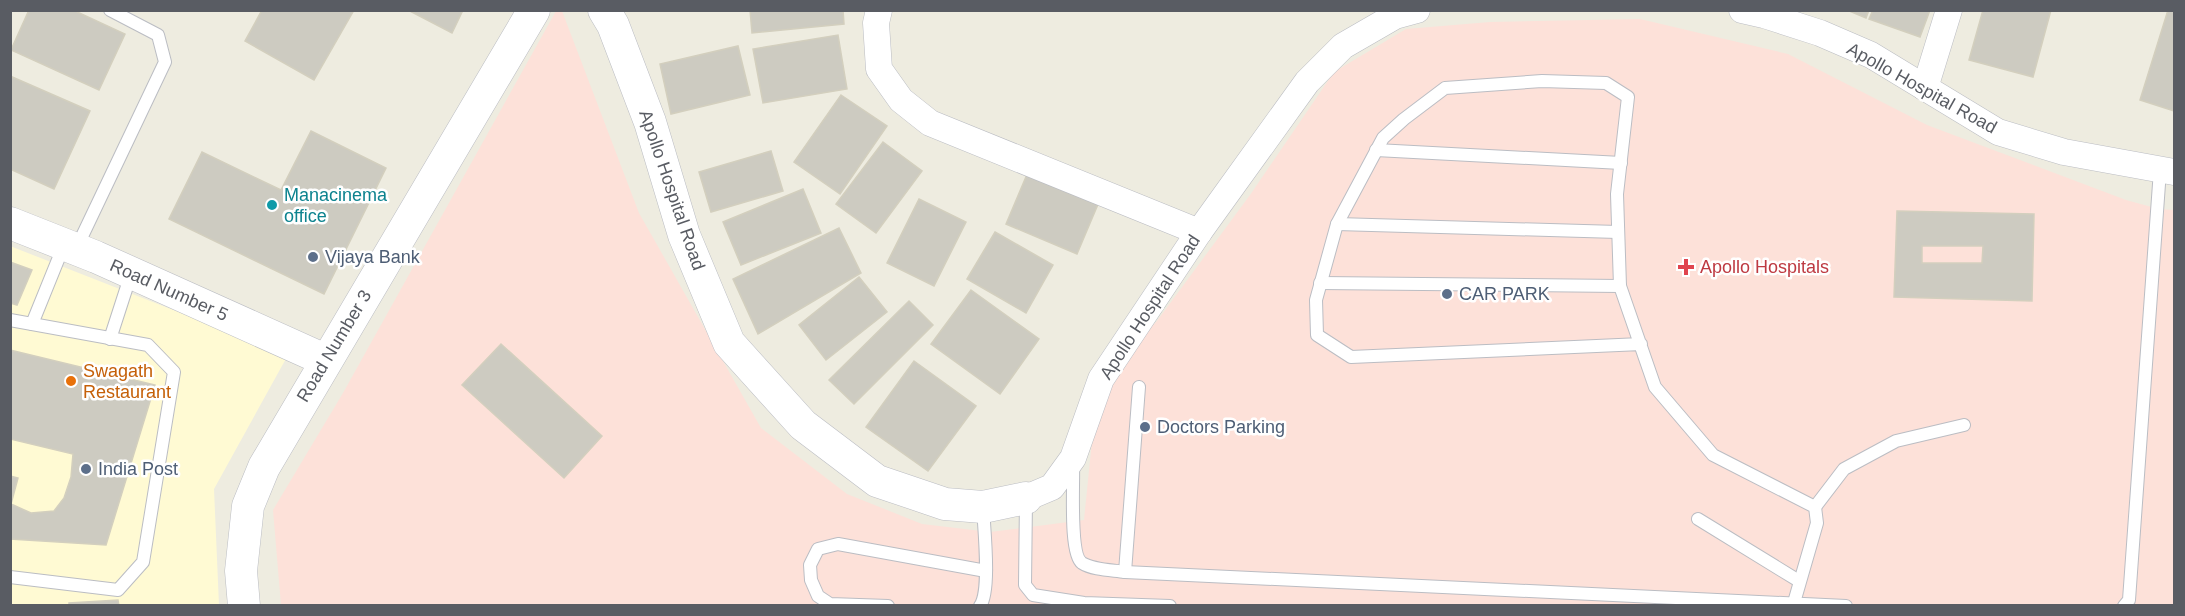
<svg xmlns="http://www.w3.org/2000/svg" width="2185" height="616" viewBox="0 0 2185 616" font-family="Arial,sans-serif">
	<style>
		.commercial { fill: #fffad3 }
		.medical { fill: #fde1d9 }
		.building { fill: #cdcbc1; stroke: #d3cfbe; stroke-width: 1.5; fill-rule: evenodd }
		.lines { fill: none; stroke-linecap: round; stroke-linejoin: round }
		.service-casing { stroke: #bbbdc3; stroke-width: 14 }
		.minor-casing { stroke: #bbbdc3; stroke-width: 27 }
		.tertiary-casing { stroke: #bbbdc3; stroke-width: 33 }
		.service { stroke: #fff; stroke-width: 12 }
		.minor { stroke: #fff; stroke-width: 26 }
		.tertiary { stroke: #fff; stroke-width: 32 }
		.culture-dot { fill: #0f9aa8; stroke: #fff; stroke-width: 2 }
		.service-dot { fill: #5c6f8a; stroke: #fff; stroke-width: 2 }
		.health-dot { fill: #e0444e; stroke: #fff; stroke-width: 2 }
		.food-dot { fill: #e8710a; stroke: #fff; stroke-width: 2 }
		.labels { text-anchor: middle; stroke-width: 5; stroke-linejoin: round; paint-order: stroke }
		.street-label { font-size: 18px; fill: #595c63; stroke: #fff }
		.culture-label { font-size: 18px; fill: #0d838f; stroke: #fff; text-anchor: start }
		.service-label { font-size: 18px; fill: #4e5e75; stroke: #fff; text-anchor: start }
		.health-label { font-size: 18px; fill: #be3a42; stroke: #fff; text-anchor: start }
		.food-label { font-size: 18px; fill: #c56008; stroke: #fff; text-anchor: start }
	</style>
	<rect width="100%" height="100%" fill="#eeece0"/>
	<polygon class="commercial" points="10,246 288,355 214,489 219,605 11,605"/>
	<polygon class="medical" points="556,11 562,11 639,213 761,428 847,494 922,524 990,532 1084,520 1093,431 1121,358 1157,321 1250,195 1334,72 1406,29 1490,22 1640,19 1788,54 1927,125 2126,200 2159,209 2174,210 2174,605 281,605 273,510 343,393"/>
	<g class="building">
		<polygon points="29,10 73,10 125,34 99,90 11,50"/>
		<polygon points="262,10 354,10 314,80 245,41"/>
		<polygon points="408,10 463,10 452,33"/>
		<polygon points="750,10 843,10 844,24 752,33"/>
		<polygon points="1847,10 1869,10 1866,18"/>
		<polygon points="1873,10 1930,10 1920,37 1869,19"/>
		<polygon points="1983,10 2051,10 2033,77 1969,60"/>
		<polygon points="2168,10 2174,11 2174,111 2140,100"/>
		<polygon points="838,35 847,89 763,103 753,49"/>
		<polygon points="738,46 750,95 671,114 660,64"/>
		<polygon points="10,76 90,111 54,189 10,169"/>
		<polygon points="841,95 887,126 840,194 794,162"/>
		<polygon points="311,131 386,168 324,294 169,219 202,152 281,190"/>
		<polygon points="883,142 922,171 876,233 836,204"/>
		<polygon points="771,151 783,191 711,212 699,172"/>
		<polygon points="1028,172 1099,202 1077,254 1006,224"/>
		<polygon points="803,189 821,233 741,265 723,222"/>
		<polygon points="919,199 966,222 934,286 887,263"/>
		<path d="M1897,211l137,3 -2,87 -138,-4zM1922,246h61l-1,17h-60z"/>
		<polygon points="839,228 861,273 758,334 733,279"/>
		<polygon points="995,232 1053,265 1026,313 967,279"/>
		<polygon points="10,262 32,270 17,305 10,303"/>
		<polygon points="859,277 887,312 826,360 799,325"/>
		<polygon points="971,290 1039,339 1000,394 931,344"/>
		<polygon points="909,301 933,325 854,404 829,380"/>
		<polygon points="501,344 602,436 564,478 462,385"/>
		<polygon points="10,350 155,385 106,545 10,539 10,476 18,478 11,504 31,513 54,511 64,498 71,477 73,454 10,439"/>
		<polygon points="914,361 976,406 928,471 866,427"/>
		<polygon points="118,600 119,606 69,606 69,603"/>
	</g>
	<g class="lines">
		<g class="service-casing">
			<g id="service">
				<polyline points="1376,150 1621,163"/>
				<polyline points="1337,224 1618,232"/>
				<polyline points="76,249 165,62 158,35 110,10"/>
				<polyline points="1320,283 1620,286"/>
				<polyline points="10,320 148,345 174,372 143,562 118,590 10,577"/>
				<polyline points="32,324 64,245"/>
				<polyline points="110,339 131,274"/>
				<polyline points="1641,344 1351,357 1317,335 1316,300 1337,224 1383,138 1404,119 1445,88 1542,81 1606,83 1628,97 1617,194 1620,286 1655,387 1713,455 1815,507 1817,523 1793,606"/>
				<path d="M1073,465c1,18 -4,89 9,98 11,7 30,7 43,9l721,34"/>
				<polyline points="1026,499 1025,585 1033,595 1084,603 1170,606"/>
				<polyline points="1815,507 1844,469 1896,441 1964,425"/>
				<polyline points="1698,519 1799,581"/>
				<polyline points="1125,572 1139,387"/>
				<polyline points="888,606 830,604 818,596 811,580 810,565 818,549 838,544 986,571"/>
				<path d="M980,606c11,-15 4,-77 3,-99"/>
				<polyline points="2124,606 2129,600 2160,170"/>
			</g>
		</g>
		<g class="minor-casing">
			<g id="minor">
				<polyline points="879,10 876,23 879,69 901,100 930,123 1199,232"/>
				<polyline points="1742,10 1764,15 1820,33 1871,55 1998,132 2064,152 2174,172"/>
				<polyline points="1925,88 1949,10"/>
				<polyline points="1026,498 1052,487 1073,458 1101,379 1199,232 1307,82 1343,46 1395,16 1417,10"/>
			</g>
		</g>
		<g class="tertiary-casing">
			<g id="tertiary">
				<polyline points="604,10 613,25 650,122 684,235 729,343 803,425 877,481 945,504 983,507 1026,498"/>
				<polyline points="10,223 96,257 325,360"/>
				<polyline points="244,606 241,571 248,506 264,467 534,10"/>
			</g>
		</g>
		<use href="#service" class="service"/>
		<use href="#minor" class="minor"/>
		<use href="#tertiary" class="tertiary"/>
	</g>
	<circle class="culture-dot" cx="272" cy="205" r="6"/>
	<g class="service-dot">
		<circle cx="313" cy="257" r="6"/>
		<circle cx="1447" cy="294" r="6"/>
		<circle cx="1145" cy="427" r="6"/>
		<circle cx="86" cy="469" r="6"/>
	</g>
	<path class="health-dot" d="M1683 258h6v6h6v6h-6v6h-6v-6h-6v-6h6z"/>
	<circle class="food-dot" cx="71" cy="381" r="6"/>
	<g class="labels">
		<g class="street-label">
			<text transform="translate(1922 88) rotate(29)" y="6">Apollo Hospital Road</text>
			<text transform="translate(672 190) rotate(71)" y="6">Apollo Hospital Road</text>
			<text transform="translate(169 290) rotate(24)" y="6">Road Number 5</text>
			<text transform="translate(1150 307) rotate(-57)" y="6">Apollo Hospital Road</text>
			<text transform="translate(334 346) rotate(-59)" y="6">Road Number 3</text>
		</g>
		<g class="culture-label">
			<text x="284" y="201">Manacinema<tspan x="284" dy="21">office</tspan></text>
		</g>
		<g class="service-label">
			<text x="325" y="263">Vijaya Bank</text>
			<text x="1459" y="300">CAR PARK</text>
			<text x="1157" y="433">Doctors Parking</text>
			<text x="98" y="475">India Post</text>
		</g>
		<g class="health-label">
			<text x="1700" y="273">Apollo Hospitals</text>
		</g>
		<g class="food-label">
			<text x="83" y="377">Swagath<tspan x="83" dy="21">Restaurant</tspan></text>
		</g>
	</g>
	<rect width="2185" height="616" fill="none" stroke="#595c63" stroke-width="24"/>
</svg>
